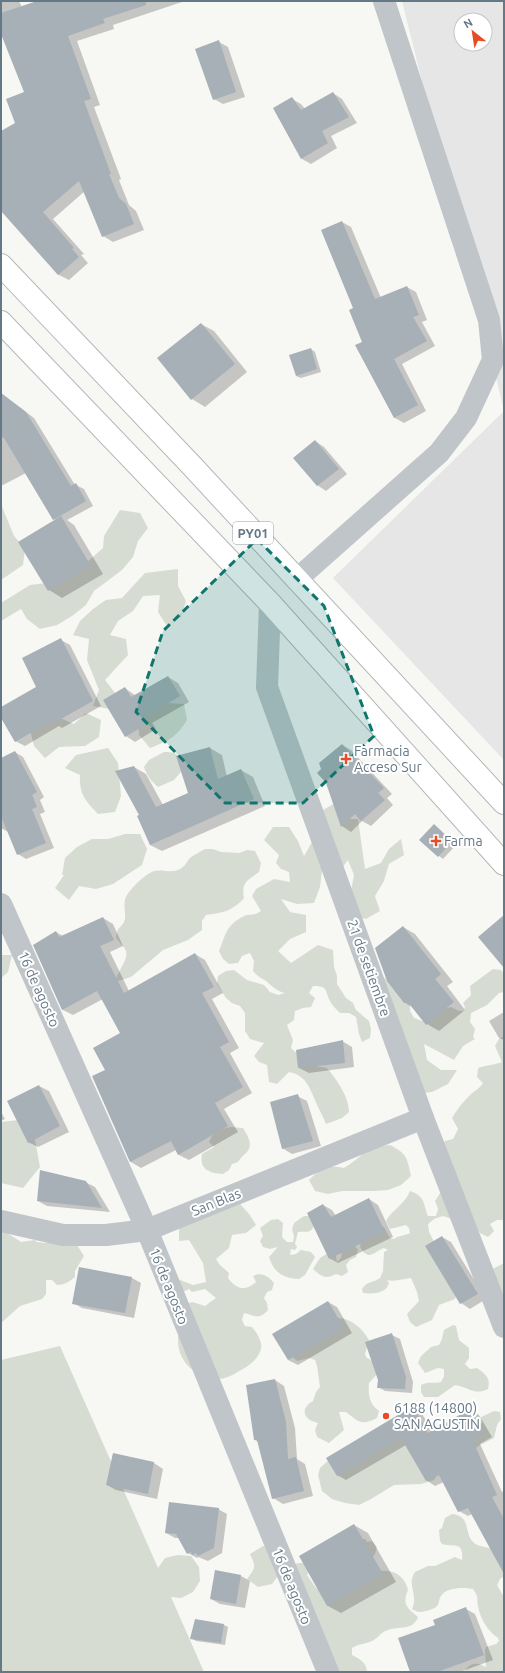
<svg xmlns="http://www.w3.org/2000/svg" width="505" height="1673" viewBox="0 0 505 1673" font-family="Ubuntu,sans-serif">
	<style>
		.built { fill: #e5e6e5; fill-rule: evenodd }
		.green { fill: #d7dcd3 }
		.shadow { fill: #0003 }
		.building { fill: #a7b0b6 }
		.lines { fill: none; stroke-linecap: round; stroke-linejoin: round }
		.highway-casing { stroke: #b3b8bb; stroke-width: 24 }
		.minor { stroke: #c0c5c9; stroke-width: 22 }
		.highway { stroke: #fff; stroke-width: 22 }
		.marked { fill: #0f766e; fill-opacity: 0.2; stroke: #0f766e; stroke-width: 3; stroke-dasharray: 8 5; stroke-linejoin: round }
		.poi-dot { fill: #e74c24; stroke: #fff; stroke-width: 1.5 }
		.labels { text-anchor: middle; stroke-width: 4; stroke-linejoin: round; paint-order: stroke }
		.shield { fill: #fff; stroke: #93a0aa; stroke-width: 1 }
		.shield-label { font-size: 13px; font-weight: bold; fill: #657886 }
		.poi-label { font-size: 14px; fill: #657886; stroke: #fff; text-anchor: start }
		.street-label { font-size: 14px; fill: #657886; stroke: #fff }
	</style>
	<rect width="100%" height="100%" fill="#f7f7f4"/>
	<g class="built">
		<path d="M402,1h102v409zM461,20h24v24h-24z"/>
		<polygon points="504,411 504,760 333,578"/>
	</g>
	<g class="green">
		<polygon points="1,504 14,536 25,549 23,565 1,580"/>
		<polygon points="120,510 140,513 148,528 138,541 133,557 122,570 94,591 86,605 72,616 57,625 40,629 27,619 21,609 1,621 1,603 30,585 54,582 85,564 103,548 104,536"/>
		<polygon points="178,569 178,586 186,601 181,617 167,626 158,612 160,595 143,596 133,611 118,621 110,635 126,639 128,655 105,680 115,693 110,709 93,706 99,690 87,660 89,639 73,635 80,621 93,609 106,600 122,598 145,573"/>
		<path d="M167,703l17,1 3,16c-10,17 -19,21 -37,28l-11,-13 -1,-16z"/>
		<polygon points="86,713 101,720 99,737 85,746 59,747 45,758 34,746 30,730 58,717 74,724"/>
		<path d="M108,748l10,15 3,33 -6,16 -17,2c-13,-14 -19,-20 -18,-39l-15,-7 11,-13z"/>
		<path d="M164,752c13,-1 16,5 21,15l-11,13 -16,7c-7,-6 -11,-11 -14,-20l5,-7z"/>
		<path d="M337,802l5,17h16l7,50 16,-6 8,-14 12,-10 3,16 -15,9 -5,17 -9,15 5,15 -14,8 -17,-4 2,-24 3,-16 -6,-15 -10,13 -16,-3 -2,17 -6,16 -17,1 -16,-5 9,13 16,3v17l-16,7 -12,12 13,12 27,-18 15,5 1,17 3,9v8l9,14 7,5 3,7 13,11 2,8 -1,9 -8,4 -3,-8 -3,-17 -7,-4h-9c-4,-4 -9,-9 -11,-14 -4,-10 -2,-13 -16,-13l-4,7 6,5 -4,9 -8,1 -8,3 -1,9 -7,5 6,15 -2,8 18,17 18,3c10,12 22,29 22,44l-7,6 -16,6c-3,-8 -8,-16 -11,-24 -6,-14 -10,-25 -26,-28l-12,12 -8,-2 -2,-17 -8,-3 -5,-6 10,-13 -14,-4 -5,-8v-18l-5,-7 -8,-3 -6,-5 -9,-14 1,-8 8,-5 8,-1 13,10 17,5 6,7 8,3 7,-2c-8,-2 -12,-6 -19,-12 -5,-3 -9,-5 -13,-10l1,-10 -4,-8 -8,3 -4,7 -9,1 -6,-5 -4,-8c7,-17 7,-26 25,-35 7,-3 8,1 17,-5l-9,-15 4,-7 18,-10 16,3 -1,-10 -8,-3 -5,-6 3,-8 -15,-15 9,-13h16l9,14 6,15 8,-14 11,-32z"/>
		<polygon points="125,834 140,834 147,849 142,865 113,884 96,889 79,886 69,900 55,888 64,875 62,875 65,858 77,847 92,839 108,839"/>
		<path d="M205,849h8l8,3 18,1 8,-3 8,1 6,12 -2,9c-12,9 -18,10 -15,26 -11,13 -22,15 -38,17l-4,6v9l-14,10 -25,10 -32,27 -16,5c2,-10 14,-23 11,-31 -2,-5 -8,-9 -10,-14 2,-11 4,-8 8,-15 3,-7 -1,-15 1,-22 2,-9 20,-26 29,-29 8,-2 17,2 24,-1 6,-2 8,-7 11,-11 4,-4 11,-7 16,-10z"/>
		<polygon points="1,955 12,955 8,972 1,978"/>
		<polygon points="493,969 501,970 504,974 504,992 499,993 487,1005 471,1013 470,1022 475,1029 473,1037 475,1039 463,1046 454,1060 424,1044 427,1060 441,1070 457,1070 448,1084 432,1092 416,1094 401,1039 403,1031 401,1028 383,979 385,978 388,981 393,974 410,1005 410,1011 414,1018 422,1021 431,1021 443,1009 451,1007 459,1011 464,1011 465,1007 463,1003 471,995 470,986"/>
		<path d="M504,1036v184h-7l-7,4 4,7 -6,6 -8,-4 -5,-7 -32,-10 -9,3 -6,5 1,8 29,58 -3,9 -16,6 -7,15 -16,7 -6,-5 -3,-8 12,-13 -2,-9 -6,-14c-9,1 -15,4 -24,2l2,3c-3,11 -16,11 -26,10l-1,-4c5,-8 11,-6 18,-11l3,-7 1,-19 4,-2 -4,-2c-11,4 -15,14 -24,-1l1,-4 19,-17 4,1 6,11 4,1c5,-4 10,-3 16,-6l-1,-5 -3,-3 -16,4 -4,-8c7,-12 19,-17 24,-30 15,5 13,12 18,25h8l2,-7 -3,-8 9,-14 -5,-40 6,-6 8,-2 5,-10 -6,-11c5,-9 12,-17 19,-24 5,-4 9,-6 12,-11l-6,-6 1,-9c9,-3 16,-3 24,-6l-7,-16 4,-7z"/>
		<polygon points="18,1120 35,1140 40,1167 23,1188 1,1183 1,1122"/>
		<path d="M230,1127l13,1c4,7 11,16 4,24 -4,4 -6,5 -9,10l-6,2 -3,6 -6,4c-13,-1 -24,-4 -21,-20l12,-7 -5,-5c4,-11 11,-12 21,-15z"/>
		<path d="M390,1145c17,9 17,12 21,31l-10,9 -13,5 -13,1h-33l-14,3 -13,-3 -6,-11c13,-12 17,-16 35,-12 20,-12 20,-21 46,-23z"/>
		<path d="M240,1204l9,10 7,11 -10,8 -14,2 -3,13 -13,11 3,5 10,9 -1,5c8,11 17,14 28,4l-3,-6c9,-5 16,1 21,7l-2,7 -5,2 -3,6 3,5 1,7c-9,10 -12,6 -24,3l-2,7 3,6 7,1c4,5 11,15 9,22 -3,10 -10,15 -18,20 -7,4 -15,9 -23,10 -18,1 -37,-12 -41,-30 -1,-4 -1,-9 -1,-13l11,-7 -9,-23 12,-4 13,4 11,-8 -11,-9 -13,3 -3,-3 -12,6 -9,-10 12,-5 13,5 13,-3 -3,-19 -14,-23 -10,1v-14z"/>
		<path d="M304,1216h6l4,9c-2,9 -9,6 -16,7l-3,12 2,3 -2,3 -4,-1 -1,6 6,-1 5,-4 10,2 4,5 -10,18 -6,4c-16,-1 -25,-6 -30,-22l9,-10 -8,2 -7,-2 -3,-6 3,-5 -3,-8 11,-8 7,-1 5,4 -1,14 5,5h6l1,-6 -2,-7 2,-6z"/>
		<path d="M1,1231h3l17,11 14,-2 2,2 8,1 6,-2 26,4 7,11 -9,15v6c-6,5 -11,8 -18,8l-5,-5h-6v14l-4,5 -22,7 -19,17z"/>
		<path d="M343,1244l11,1 4,5 -2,7 -6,3 -4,5 2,7 -6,4 -6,-2c-11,6 -15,2 -23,-5l7,-11 11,-7 5,5 1,6 4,-4z"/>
		<polygon points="504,1263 504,1314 489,1271"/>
		<path d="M338,1318c13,0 25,11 31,22l-4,14 1,3 6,4 6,12 -9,10c-1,11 0,21 10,28l-2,7c-16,8 -18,4 -31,-6h-7l5,18 -15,13 -12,-6 -2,-7 3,-7c-14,-3 -19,-14 -5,-22l3,-9 4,-5 -3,-21 -2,-6 -6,-2 -12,3 -9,-9z"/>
		<path d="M453,1325l3,1 3,14 10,8v10l-4,6 5,5 7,-1c9,6 14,11 11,21 -14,7 -19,-2 -33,-4l-17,12h-14l-3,-5v-7c7,-4 13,-1 20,-3l3,-6v-7l-6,-1 -13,5 -7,-10 3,-7 10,-9 8,-2 3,-6 2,-9z"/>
		<polygon points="60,1346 158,1568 165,1558 178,1555 191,1556 199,1567 200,1581 193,1592 181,1598 171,1597 204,1672 1,1672 1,1360"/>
		<polygon points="494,1411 500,1412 501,1419 497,1425 494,1438 482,1444 441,1469 434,1480 421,1484 394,1485 371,1499 359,1505 345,1503 332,1499 322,1491 318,1475 320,1468 330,1459 381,1441 477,1427 482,1423 481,1417"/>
		<path d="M452,1514c20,2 11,19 22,29 5,4 22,6 30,8v25l-4,3 -3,6 7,12v75h-40c6,-10 13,-10 22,-5l-1,-17 1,-3 10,-3 3,-3 -1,-3c-10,-7 -18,-19 -20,-32 -2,-10 2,-6 -5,-17 -9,-2 -27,-2 -32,7 -3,4 -1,8 -5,11 -4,3 -13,5 -18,5l-6,-3c7,-15 -6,-23 3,-37l13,-6h7l20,-9 7,3c2,-20 -9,-12 -20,-16l-2,-3 -1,-11 3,-2 3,-10z"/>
		<path d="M362,1539h3l2,3 5,-1 5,6 -2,7 -4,5 8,12c15,-2 26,5 29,19 -6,14 -1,18 10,27 -5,14 -19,9 -30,13 -6,1 -10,8 -16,11 -6,3 -15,3 -20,7v7c8,4 15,8 15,17h-39l-36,-107 7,-2h6l4,8 -2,4 9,13 6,2z"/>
		<path d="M263,1546l13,2 4,25 -8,11 -14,3 -11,-8c9,-12 9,-12 3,-25z"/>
	</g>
	<g class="shadow">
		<polygon points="1,1 19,1 22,7 40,1 182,2 113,25 114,29 77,41 100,105 94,107 121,179 119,180 129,205 136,211 144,230 113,242 103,236 85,191 53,219 84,254 81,255 88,263 69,280 59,275 1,210 1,132 17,124 25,93 2,34 1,35"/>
		<polygon points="219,42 228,47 245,97 223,104 214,99"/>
		<polygon points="333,93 342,99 357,123 331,136 337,148 311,164 302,159 274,109 292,99 301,104 305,109"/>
		<polygon points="342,222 351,227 381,298 407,287 416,292 427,320 422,322 435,346 402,364 426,411 404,423 395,418 357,346 363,342 354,309"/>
		<polygon points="201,324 214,331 247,372 205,407 192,399"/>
		<polygon points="311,349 315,352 321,372 301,378 296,376"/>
		<polygon points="1,393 34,418 75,485 76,485 84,489 93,506 67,520 74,525 103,574 62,598 49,590 56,520 53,519 26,473 1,486"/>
		<polygon points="315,441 324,447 347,474 326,491 317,485"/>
		<polygon points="61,640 70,645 101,706 62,728 59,726 25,746 15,741 1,716 1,708 38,687"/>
		<polygon points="168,677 178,683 189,702 152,723 156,729 135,742 126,736 105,700 125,688 136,696"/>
		<polygon points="342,745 351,750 392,794 387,798 393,805 371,826 362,821 351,832 342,826 327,782"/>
		<polygon points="210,748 222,755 227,777 241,770 253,777 265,806 162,851 150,845 140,815 134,767 146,774 163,805 189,794"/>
		<polygon points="15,752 23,757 44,797 40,800 45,812 40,814 54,848 26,859 18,854 8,832 1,828 1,760"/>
		<polygon points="434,826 456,845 443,859 439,856"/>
		<polygon points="103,918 113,924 123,946 110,952 129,991 195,954 205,960 223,993 212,999 239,1048 230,1053 252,1093 224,1109 238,1132 189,1160 179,1155 176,1150 141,1168 131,1162 93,1077 106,1070 122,1033 103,999 73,1015 63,1010 35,946 56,932 63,936"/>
		<polygon points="403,927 415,934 453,982 447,986 465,1010 439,1031 427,1024 414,1008 405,1003 388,981"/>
		<polygon points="504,1012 504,1040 499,1038 489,1021"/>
		<polygon points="342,1041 352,1047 354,1067 309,1073 299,1068"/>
		<polygon points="39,1086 49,1091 69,1132 38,1147 28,1142"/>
		<polygon points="297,1096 307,1101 321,1146 292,1154 282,1148"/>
		<polygon points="1,1112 5,1119 1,1121"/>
		<polygon points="85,1182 95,1187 110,1212 47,1206 38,1201"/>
		<polygon points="369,1199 378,1205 393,1237 338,1263 329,1258 323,1205 332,1210 336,1216"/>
		<polygon points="442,1237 451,1242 486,1299 470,1309 461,1303 426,1246"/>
		<polygon points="80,1268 132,1278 141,1283 134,1318 82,1308 73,1303"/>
		<polygon points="328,1302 337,1307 352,1333 298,1365 288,1360"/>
		<polygon points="392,1335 400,1339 413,1382 412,1393 385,1391 378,1387 379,1380"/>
		<polygon points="275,1380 284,1386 295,1428 297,1459 305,1464 313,1496 283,1504 273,1498 258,1442 255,1440"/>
		<polygon points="413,1407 421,1412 432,1431 470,1410 479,1415 492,1437 480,1444 502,1492 504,1491 504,1572 472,1514 468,1516 459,1511 444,1482 435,1486 426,1480 406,1445 346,1480 337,1475"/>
		<polygon points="113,1454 154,1463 163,1469 157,1499 116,1490 107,1485"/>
		<polygon points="218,1509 227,1514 222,1553 208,1561 198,1557 197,1558 188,1553 179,1538 175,1538 166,1533"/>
		<polygon points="354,1525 368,1533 396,1582 341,1613 328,1606 300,1556"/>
		<polygon points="241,1576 250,1581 245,1608 220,1604 211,1599"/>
		<polygon points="466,1609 475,1614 493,1660 460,1672 411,1672 436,1626"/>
		<polygon points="224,1625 228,1627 225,1645 196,1641 191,1638"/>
	</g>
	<g class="building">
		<polygon points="37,1 146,1 146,5 103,19 105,23 68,36 91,99 84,101 111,174 109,174 119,198 126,204 134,224 102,237 79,181 43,212 74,248 72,249 79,257 58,275 1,211 1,131 15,123 6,99 24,92 1,34 1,13"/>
		<polygon points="219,40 236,92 213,100 195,49"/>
		<polygon points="333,92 349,117 322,131 328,143 301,159 273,108 292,97 301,110"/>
		<polygon points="342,221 375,299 407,286 419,315 413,317 427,341 394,359 418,405 394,418 355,345 362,342 349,310 353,308 321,230"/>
		<polygon points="201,323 235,364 191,400 157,358"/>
		<polygon points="311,348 317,369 296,376 289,355"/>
		<polygon points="1,393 26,412 71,486 76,483 86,501 53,520 4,438 1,436"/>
		<polygon points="315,440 339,469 317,486 293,458"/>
		<polygon points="61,516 91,566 48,591 18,542"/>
		<polygon points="61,638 93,701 52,724 51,721 15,742 1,718 1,707 36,687 22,658"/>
		<polygon points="168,676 180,696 143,718 147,724 125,737 103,700 125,687 131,697"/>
		<polygon points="342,744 384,788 378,793 385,800 361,821 355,814 341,827 326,783 317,773 321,769 319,763"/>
		<polygon points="210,747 218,779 241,769 254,799 150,845 137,816 139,815 115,771 134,766 156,807 188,793 176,756"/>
		<polygon points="15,751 37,792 32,795 37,807 32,809 46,843 17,855 1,816 1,758"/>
		<polygon points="434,824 452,841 438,857 419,840"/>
		<polygon points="504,915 504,968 478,937"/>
		<polygon points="103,917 114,940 100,946 124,993 195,953 214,987 202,993 229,1042 220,1047 243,1087 215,1103 228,1126 178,1155 171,1141 130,1162 92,1076 105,1070 93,1048 120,1033 97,991 62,1010 33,945 56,931 59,937"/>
		<polygon points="403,926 441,974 435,979 454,1002 426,1025 407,1001 404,1003 387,981 375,948"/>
		<polygon points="343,1040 345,1063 298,1068 296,1050"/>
		<polygon points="39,1085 60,1126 28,1143 7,1101"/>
		<polygon points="298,1094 313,1141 282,1149 270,1102"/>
		<polygon points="40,1170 86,1181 102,1208 37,1201"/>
		<polygon points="369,1198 385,1232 329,1259 307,1213 323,1204 331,1217"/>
		<polygon points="442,1236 478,1294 460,1304 425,1246"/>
		<polygon points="79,1267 132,1277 125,1313 72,1304"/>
		<polygon points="328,1301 344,1328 288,1360 272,1334"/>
		<polygon points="392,1333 406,1377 405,1389 377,1388 378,1380 365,1342"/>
		<polygon points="275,1379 286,1422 288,1459 296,1457 304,1491 272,1499 257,1440 254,1440 246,1385"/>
		<polygon points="413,1406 428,1433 470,1409 484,1432 472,1439 497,1495 492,1497 504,1519 504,1574 468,1508 458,1512 439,1475 426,1481 401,1438 337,1476 326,1458"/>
		<polygon points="113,1453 154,1462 148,1494 106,1485"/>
		<polygon points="169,1502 219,1508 214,1548 198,1556 196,1553 192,1555 191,1552 187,1554 176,1534 165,1533"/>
		<polygon points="354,1524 383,1574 327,1606 299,1556"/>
		<polygon points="215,1570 241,1575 236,1604 210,1599"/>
		<polygon points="466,1607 484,1655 437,1672 410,1672 398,1638 435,1625 433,1620"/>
		<polygon points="195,1619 224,1624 221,1643 190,1639"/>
	</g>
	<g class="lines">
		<g class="highway-casing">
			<g id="highway">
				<polyline points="1,265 193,467 504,803"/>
				<polyline points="1,322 270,603 504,864"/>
			</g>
		</g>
		<g class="minor">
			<polyline points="296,580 439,453 466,418 493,360 489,320 384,1"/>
			<polyline points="270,603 267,687 423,1118 504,1327"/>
			<polyline points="1,904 147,1230 328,1672"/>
			<polyline points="1,1221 63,1235 106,1235 147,1230 423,1118"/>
		</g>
		<use href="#highway" class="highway"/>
	</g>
	<path class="marked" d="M257,539l67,67 50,130 -71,67h-78l-89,-91 27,-81z"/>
	<g class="poi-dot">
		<path d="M344 753h4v4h4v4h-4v4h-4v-4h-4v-4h4z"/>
		<path d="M434 835h4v4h4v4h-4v4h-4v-4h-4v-4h4z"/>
		<circle cx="386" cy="1416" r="4"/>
	</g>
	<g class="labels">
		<rect class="shield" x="233" y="522" width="40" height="22" rx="3"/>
		<g class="shield-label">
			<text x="253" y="538">PY01</text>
		</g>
		<g class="poi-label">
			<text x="354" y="756">Farmacia<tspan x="354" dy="16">Acceso Sur</tspan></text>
			<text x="444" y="846">Farma</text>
			<text x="394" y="1413">6188 (14800)<tspan x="394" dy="16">SAN AGUSTIN</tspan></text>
		</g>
		<g class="street-label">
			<text transform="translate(369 968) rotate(70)" y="5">21 de setiembre</text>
			<text transform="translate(39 989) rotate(66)" y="5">16 de agosto</text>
			<text transform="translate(216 1202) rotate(-22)" y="5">San Blas</text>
			<text transform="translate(169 1286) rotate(68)" y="5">16 de agosto</text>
			<text transform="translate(292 1586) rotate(68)" y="5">16 de agosto</text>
		</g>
	</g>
	<rect width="505" height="1673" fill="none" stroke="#657886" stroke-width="4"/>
	<g transform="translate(473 32) rotate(330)"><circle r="19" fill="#ffffff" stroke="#c1c9cf"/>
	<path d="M0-3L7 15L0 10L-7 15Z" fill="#e74c24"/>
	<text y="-6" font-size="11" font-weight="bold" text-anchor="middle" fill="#657886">N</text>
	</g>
</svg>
